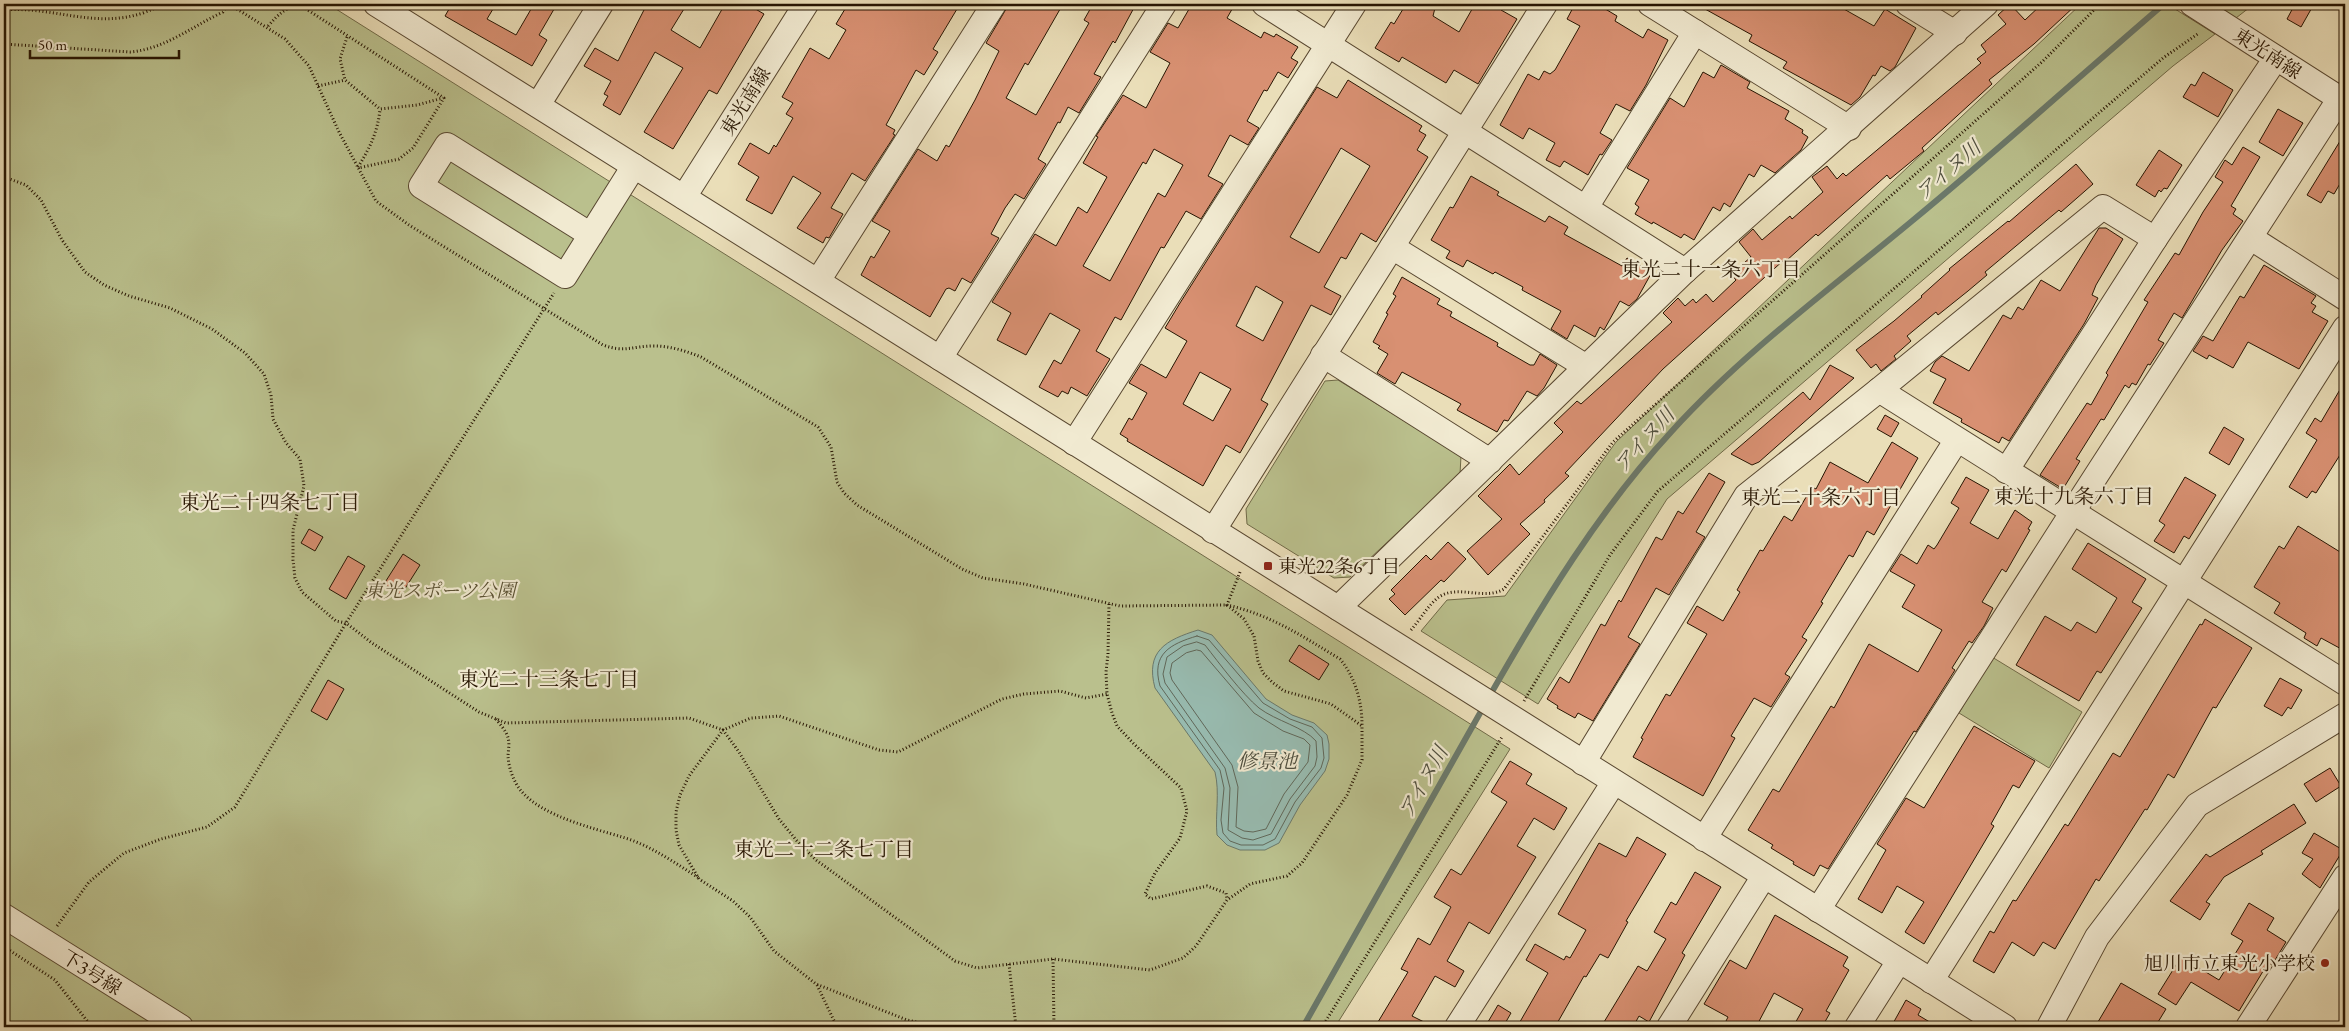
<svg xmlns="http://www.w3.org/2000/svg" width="2349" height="1031" viewBox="0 0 2349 1031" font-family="'EB Garamond','Noto Serif JP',serif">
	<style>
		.green { fill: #bac08d; stroke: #706a48 }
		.water { fill: #98bcb1; stroke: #6b796b }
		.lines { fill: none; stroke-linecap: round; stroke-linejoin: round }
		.shore { stroke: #60685a; stroke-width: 1 }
		.stream { stroke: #6b796b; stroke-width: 6 }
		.building { fill: #d89072; stroke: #271502; fill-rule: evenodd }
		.minor-casing { stroke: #584730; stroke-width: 26 }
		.path { stroke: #271502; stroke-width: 3; stroke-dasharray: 1 2.5; stroke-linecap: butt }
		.minor { stroke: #f1ead1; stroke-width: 24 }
		.poi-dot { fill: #8f2418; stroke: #f1ead1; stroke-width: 2 }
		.labels { text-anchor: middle; stroke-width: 4.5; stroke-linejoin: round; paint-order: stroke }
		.street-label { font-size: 19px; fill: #271502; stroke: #f1ead1 }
		.poi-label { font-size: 19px; fill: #271502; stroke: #f1ead1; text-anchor: start }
		.park-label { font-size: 19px; font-style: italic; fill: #5a5133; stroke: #f1ead1 }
		.water-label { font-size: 20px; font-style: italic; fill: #4f4f3f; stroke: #f1ead1 }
		.neighbourhood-label { font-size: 20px; fill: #271502; stroke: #f1ead1 }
	</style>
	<rect width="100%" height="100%" fill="#eadeb8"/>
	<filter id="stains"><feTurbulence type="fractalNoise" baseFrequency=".004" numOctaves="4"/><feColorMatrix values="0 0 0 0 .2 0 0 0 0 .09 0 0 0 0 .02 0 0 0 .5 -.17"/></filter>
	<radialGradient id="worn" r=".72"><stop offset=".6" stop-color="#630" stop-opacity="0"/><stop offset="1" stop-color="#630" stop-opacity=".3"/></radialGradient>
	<g class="green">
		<polygon points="4,4 328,4 1510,749 1335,1027 4,1027"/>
		<polygon points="2081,4 2167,4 2215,34 2173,66 1667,499 1538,704 1421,631 1447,600 1505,596 1616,442"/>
		<polygon points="2212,4 2254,4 2236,18"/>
		<polygon points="1338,380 1461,456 1460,474 1350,577 1334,578 1247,524 1246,509 1325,381"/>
		<polygon points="1992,657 2082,712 2049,768 1959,713"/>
	</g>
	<path class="water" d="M1198,630l14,5 54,64 26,16 22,8 13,12 2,9v15l-4,12 -25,34 -21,38 -14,7h-25l-13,-5 -10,-10c-2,-21 3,-42 -2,-63l-60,-84c-10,-37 11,-48 43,-58z"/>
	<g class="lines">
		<g class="shore">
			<path d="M1197,636l12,4 54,63 27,16 22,8 10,11 2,20 -3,10 -26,34 -20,37 -12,6h-22l-11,-4 -7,-8 -2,-13 3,-32 -4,-18 -60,-84c-9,-32 10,-42 37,-50z"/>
			<path d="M1197,642l8,3c14,18 37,49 54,63 17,13 45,19 57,33l1,16 -2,9 -25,33 -19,35 -18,6 -11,-2 -14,-8 2,-42 -5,-20 -60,-85 -2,-9 4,-17 16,-11z"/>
			<polygon points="1197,650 1201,651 1254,713 1283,731 1304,739 1310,745 1308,762 1284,794 1266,829 1253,832 1244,831 1236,827 1238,787 1232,765 1172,680 1170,673 1172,663 1186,653"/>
		</g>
		<g class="stream">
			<path d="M1489,697c53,-93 110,-187 183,-266 71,-78 158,-142 240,-210 85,-70 168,-145 252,-217"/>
			<polyline points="1303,1027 1484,706"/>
		</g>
	</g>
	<g class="building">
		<polygon points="452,4 496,4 487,19 516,35 534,4 557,4 539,35 547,40 532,66 445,16"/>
		<polygon points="647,4 687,4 671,30 700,48 725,4 747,4 764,14 717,94 709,90 673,149 644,132 683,68 655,52 620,115 603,105 608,96 604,94 611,81 584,66 595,48 618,61"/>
		<polygon points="848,4 960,4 933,49 938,52 924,75 916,70 886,125 895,130 893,134 895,135 865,181 852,173 831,208 843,214 829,238 826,237 823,243 797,228 821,193 793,176 772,214 746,200 759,177 738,164 750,143 769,154 774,145 776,147 793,118 786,114 793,103 782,97 810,48 829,59 846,30 836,24"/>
		<polygon points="1009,4 1063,4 1028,65 1025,63 1006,98 1036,115 1089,23 1084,20 1093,4 1136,4 1115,43 1113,41 1094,74 1101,77 1079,113 1068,107 1060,123 1058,122 1038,159 1046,164 1024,199 1015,194 1005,208 991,234 999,238 971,283 962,278 955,291 949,288 946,289 930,317 861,275 871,256 874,258 890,231 872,221 918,149 937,161 946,145 949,147 975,100 999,51 986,43"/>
		<path d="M1192,4h43l-8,14 34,20 3,-6 10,5 2,-3 22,13 -7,11 7,4 -10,16 -10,-6 -11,19 -3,-1 -17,31 12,7 -11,17 -18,-10 -22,41 15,8 -22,35 -15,-8 -22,37 -3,-1 -40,73 -6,-3 -19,34 14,8 -23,37 -16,-9 -3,7 -6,-3 -4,6 -19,-10 15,-27 7,4 19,-34 -30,-17 -24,42 -29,-15 14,-27 -19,-11 43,-68 21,12 22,-39 9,6 20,-36 -24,-14 15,-26 -2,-1 27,-41 23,13 24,-45 -20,-11 18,-29 10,5zM1154,149l29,16 -18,32 -7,-4 -48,88 -27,-15 60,-104 3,2z"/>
		<polygon points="1406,4 1436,4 1433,16 1459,32 1475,4 1505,4 1501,10 1517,19 1478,84 1454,70 1446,83 1402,57 1399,62 1375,48 1391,22 1394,24"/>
		<polygon points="1575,4 1597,4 1617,16 1615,21 1643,38 1648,29 1668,40 1646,85 1630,111 1616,104 1600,133 1612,140 1602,155 1600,154 1588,175 1564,161 1560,167 1546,160 1555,143 1529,128 1523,139 1500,125 1528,74 1539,80 1544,71 1550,74 1555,70 1580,26 1567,19"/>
		<polygon points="1696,4 1835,4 1874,26 1885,9 1916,28 1895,67 1890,71 1881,66 1875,76 1873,75 1860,97 1851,105 1783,68 1787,62 1749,41 1752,35"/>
		<polygon points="2010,4 2025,20 2042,4 2077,4 2034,44 1989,80 1992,84 1922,148 1924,151 1890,179 1887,175 1818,236 1816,234 1786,261 1785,259 1663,369 1565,473 1569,476 1544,500 1545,502 1520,524 1530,534 1488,575 1467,551 1502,519 1478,496 1510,464 1519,475 1563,432 1554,423 1577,401 1581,404 1672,322 1663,313 1678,298 1685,306 1693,299 1696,303 1706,294 1713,302 1736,280 1731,274 1751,257 1739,242 1753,229 1762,240 1790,216 1792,219 1823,192 1812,177 1827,166 1837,179 1843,173 1846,176 1981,63 1977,59 1986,52 1981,45 2006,24 1998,15"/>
		<polygon points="2295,4 2314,4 2301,27 2287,19"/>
		<polygon points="1721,65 1750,82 1747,88 1789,111 1785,119 1803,130 1802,133 1808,137 1801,150 1775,173 1761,165 1754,177 1749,174 1730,207 1724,203 1720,211 1713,207 1694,240 1684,234 1681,238 1653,222 1652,224 1635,214 1639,207 1635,204 1649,180 1627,168 1670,98 1684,107 1703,72 1714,78"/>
		<polygon points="2203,72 2233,90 2218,117 2183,97 2191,84 2195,86"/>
		<path d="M1348,80l74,46 -3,5 7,4 -9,15 11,7 -52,85 -15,-9 -15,26 -5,-2 -17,30 17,9 -10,19 -20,-10 -50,95 7,4 -28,49 -14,-8 -23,41 -76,-45 1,-2 -8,-5 9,-16 3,2 15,-27 -18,-10 12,-19 25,14 21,-37 -22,-13 15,-25 137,-216 20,11zM1341,148l29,18 -51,87 -29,-16zM1256,286l27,16 -20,39 -27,-15zM1200,372l31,17 -18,32 -30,-17z"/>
		<polygon points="2278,109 2303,123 2283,156 2259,142"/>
		<polygon points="2345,133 2345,175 2334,194 2328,191 2321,203 2307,195"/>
		<polygon points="2243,147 2260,157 2231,206 2236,209 2233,214 2243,221 2222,250 2182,318 2174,313 2158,340 2164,343 2150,365 2148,364 2136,385 2132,383 2129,388 2125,385 2104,420 2101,419 2076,459 2080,461 2063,489 2040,475 2087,403 2091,405 2108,375 2106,373 2148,302 2144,300 2175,253 2179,255 2203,212 2223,182 2215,177 2225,160 2232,165"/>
		<polygon points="2159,150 2182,165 2167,189 2164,188 2161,192 2159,190 2155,197 2136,185"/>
		<polygon points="2076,164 2093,184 2061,212 2059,210 1985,272 1987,275 1968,291 1938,315 1936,312 1907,336 1911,341 1894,356 1896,359 1881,371 1876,364 1871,368 1856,350 1894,321 1922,297 1921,296 1950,270 1949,269 2008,221 2009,222"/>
		<polygon points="1471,176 1499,192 1497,195 1545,222 1549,216 1568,227 1564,234 1622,266 1627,258 1652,272 1637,299 1629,306 1620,301 1604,330 1600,327 1595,337 1574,325 1567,339 1551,329 1561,311 1522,290 1523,287 1495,272 1493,274 1467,260 1463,267 1446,258 1450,251 1431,240 1450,207 1453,208"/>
		<polygon points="2099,228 2106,228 2123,239 2096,285 2092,295 2098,298 2084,324 2009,441 2002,437 1999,443 1961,422 1962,419 1933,403 1946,379 1930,371 1935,362 1942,356 1969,371 2003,315 2011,319 2018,307 2023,310 2041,280 2060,291"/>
		<polygon points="2264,265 2316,296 2311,303 2316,306 2312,312 2328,321 2299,369 2248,342 2233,368 2209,355 2207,359 2193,351 2203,336 2213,341 2240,296 2244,298"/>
		<polygon points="1402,277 1440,299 1437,304 1452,312 1450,316 1498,343 1497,346 1530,365 1534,365 1540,354 1557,365 1544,388 1537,396 1527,391 1508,421 1504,420 1497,432 1457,410 1461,404 1402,372 1395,384 1377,373 1388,354 1378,348 1380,346 1373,342 1388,314 1386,313 1396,296 1393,294"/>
		<polygon points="1830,365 1854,378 1759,462 1752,465 1731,454 1803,392 1810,400"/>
		<polygon points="2345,381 2345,447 2316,493 2312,491 2307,498 2289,487 2317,440 2306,433 2315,418 2321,422"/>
		<polygon points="1885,415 1899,423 1891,437 1877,429"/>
		<polygon points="2224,427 2244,439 2229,465 2209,453"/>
		<polygon points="1892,442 1918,458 1874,535 1867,531 1853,557 1849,555 1821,602 1823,603 1802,637 1807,640 1785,674 1790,677 1771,707 1754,698 1731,736 1735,738 1703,796 1633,757 1643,739 1641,738 1666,694 1670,696 1707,634 1687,623 1697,606 1723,621 1740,592 1737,590 1760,550 1763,551 1784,516 1792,521 1812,487 1816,489 1830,462 1868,483"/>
		<polygon points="1709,473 1725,482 1696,532 1705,537 1669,595 1656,588 1628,637 1640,644 1593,721 1578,713 1575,718 1557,708 1558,706 1547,699 1560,677 1569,683 1601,624 1605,626 1619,600 1621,602 1656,537 1662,540 1678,511 1683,514"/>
		<polygon points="1966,477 1989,490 1970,523 1998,539 2015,510 2032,522 2028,529 2030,530 2006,572 2002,569 1982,602 1993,608 1984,626 1972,643 1969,641 1952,668 1955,670 1916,732 1914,731 1828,869 1820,865 1814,876 1793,864 1794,862 1771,848 1773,845 1748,830 1773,789 1779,792 1831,706 1834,708 1869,644 1918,672 1942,630 1902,607 1915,585 1890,571 1901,554 1917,564 1928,545 1934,549 1937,545 1959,508 1951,503"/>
		<polygon points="2185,477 2216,495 2189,539 2184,536 2174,553 2154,541 2165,525 2159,521"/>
		<polygon points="2298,526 2345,555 2345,651 2321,638 2317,646 2304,638 2306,633 2274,613 2280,603 2254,587 2279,546 2284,549"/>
		<polygon points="309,529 323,537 315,551 301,543"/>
		<polygon points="1448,542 1466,559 1444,582 1441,580 1405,615 1389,599 1395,594 1391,590 1426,555 1431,560"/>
		<polygon points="2088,543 2146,579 2132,602 2142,608 2101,673 2097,671 2079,701 2016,665 2045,616 2071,631 2077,622 2096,633 2117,598 2072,569"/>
		<polygon points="403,554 420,565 401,595 384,584"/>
		<polygon points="348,556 365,566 346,599 329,589"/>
		<polygon points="2205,619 2252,648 2216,708 2213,707 2174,778 2168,774 2147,810 2145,809 2099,881 2096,879 2055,949 2043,942 2034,956 2012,942 1994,973 1973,961 1990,931 1994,933 2013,900 2016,901 2065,824 2068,826 2113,753 2120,757 2200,624 2202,625"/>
		<polygon points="1299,645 1329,664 1319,680 1289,661"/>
		<polygon points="2280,678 2302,690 2291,709 2288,707 2282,716 2264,706"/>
		<polygon points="328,680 344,689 327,720 311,711"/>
		<polygon points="1974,726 2035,761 2019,788 2013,785 1991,824 1994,826 1924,944 1905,932 1924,902 1897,886 1882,913 1858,899 1886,850 1877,844 1906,798 1924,808"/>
		<polygon points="1510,761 1532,774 1526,784 1567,808 1554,830 1534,818 1517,846 1536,857 1489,934 1469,922 1447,961 1464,971 1455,987 1435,976 1412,1016 1434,1027 1375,1027 1408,972 1401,969 1418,938 1430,945 1451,907 1434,897 1451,869 1461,875 1507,802 1491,792"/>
		<polygon points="2330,768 2341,786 2316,802 2304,784"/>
		<polygon points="2294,804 2306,823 2261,851 2263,854 2224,877 2206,902 2210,904 2200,920 2170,901 2206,854 2210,857"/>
		<polygon points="2314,833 2343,850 2320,888 2302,874 2313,859 2302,853"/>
		<polygon points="1637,837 1666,854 1626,921 1628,922 1608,958 1600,954 1586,977 1584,976 1555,1027 1517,1027 1548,973 1526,960 1535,944 1564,960 1566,956 1570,958 1586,930 1558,914 1599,843 1626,857"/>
		<polygon points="1695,872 1721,887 1682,953 1685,955 1649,1022 1639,1016 1633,1027 1601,1027 1638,966 1647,971 1666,939 1654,932 1671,902 1676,905"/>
		<polygon points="2249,903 2274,918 2267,930 2286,942 2272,965 2268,963 2239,1011 2191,982 2176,1005 2158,994 2181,957 2219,980 2243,941 2231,934"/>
		<polygon points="1775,915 1848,957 1843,966 1849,970 1826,1011 1830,1013 1822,1027 1793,1027 1803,1009 1774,993 1756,1027 1723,1027 1728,1017 1704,1004 1730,960 1746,969"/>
		<polygon points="2121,983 2166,1009 2155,1027 2095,1027"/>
		<polygon points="1906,1000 1921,1009 1918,1015 1938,1027 1891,1027"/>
		<polygon points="1498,1005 1511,1013 1503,1027 1485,1027"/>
	</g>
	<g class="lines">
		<g class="minor-casing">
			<g id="minor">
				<polyline points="376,4 2005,1027"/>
				<polyline points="1264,4 1685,271"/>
				<polyline points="1650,4 1849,128"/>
				<polyline points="1908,4 1955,33"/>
				<polyline points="2192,4 2345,102"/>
				<polyline points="538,105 601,4"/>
				<polyline points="684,197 806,4"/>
				<polyline points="1587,206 1695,32"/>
				<polyline points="591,235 447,145 421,186 565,276 634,166"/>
				<polyline points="2251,238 2345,298"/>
				<polyline points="1392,247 1585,366"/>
				<polyline points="818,281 994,4"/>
				<polyline points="1323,355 1490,461"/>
				<polyline points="940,358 1164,4"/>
				<polyline points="1879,390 2345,683"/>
				<polyline points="1074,443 1354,4"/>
				<polyline points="2006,471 2155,239 2276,58"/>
				<polyline points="1213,531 1545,4"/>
				<polyline points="1338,608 1685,271 1986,4"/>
				<polyline points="1583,763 1746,496 1879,390 2103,207 2155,239"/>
				<polyline points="1704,839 1956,441"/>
				<polyline points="1818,910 2072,513 2340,98"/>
				<polyline points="4,916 181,1027"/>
				<polyline points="1931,981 2345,328"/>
				<polyline points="1457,1027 1614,782"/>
				<polyline points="1669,1027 1764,876"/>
				<polyline points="1857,1027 1899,961"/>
				<polyline points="2049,1027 2097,937 2197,805 2345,715"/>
				<polyline points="2248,1027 2345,877"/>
			</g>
		</g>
		<g class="path">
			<path d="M4,10c49,-4 90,19 139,3 7,-3 12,-4 17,-9"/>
			<path d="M268,26c10,-11 16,-18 32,-21l144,93 -31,50 -14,11 -41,9"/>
			<polyline points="347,37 340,59 345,80 380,109 417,105 443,98"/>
			<path d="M4,44l126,8c35,-3 61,-25 93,-40l5,-8"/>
			<polyline points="318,86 345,80"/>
			<path d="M358,167c12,-19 20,-36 22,-58"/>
			<path d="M4,177l22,8 15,15 21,40 23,32 19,13 25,11 41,12 42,21 33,24 19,21 7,21 2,24 13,24 14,16 4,27 -11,44v30l2,18 7,14 34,29 10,2 26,20 107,69 27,11 183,-5 34,12 16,22 40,67 18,22 19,19 139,101 22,7 76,-9 97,11 33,-12 13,-12 31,-46 23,-16 37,-8 15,-13 45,-68 15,-35v-34l-31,-22 -47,-13 -12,-9 -9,-9 -5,-12 -4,-25 -10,-17 -17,-14 -107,1 -96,-22 -41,-6 -21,-9 -105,-64 -13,-12 -7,-11 -6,-35 -13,-20 -117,-70c-15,-6 -31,-11 -47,-11 -22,0 -29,7 -51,-1l-194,-120 -33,-24 -37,-69 -30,-66 -24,-27 -56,-35"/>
			<path d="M1240,572l-13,33c44,10 75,31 113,54 15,18 22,42 22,66"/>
			<polyline points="1109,604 1108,654 1106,672 1107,694 1112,713 1117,726 1134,744 1181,788 1187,811 1180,838 1155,873 1145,894 1151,899 1207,886 1226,893 1227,899"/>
			<path d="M1411,630c9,-10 17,-25 28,-33 19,-13 45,4 65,-8l109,-147 430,-381 57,-57"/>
			<polyline points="1524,701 1610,555 1658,491 2163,58 2199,33"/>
			<path d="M496,719c4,5 11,13 12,19 2,6 0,13 0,19 1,12 6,26 14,35 21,24 70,36 100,45 28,8 53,26 77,41"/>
			<polyline points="57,926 89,882 124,853 161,839 207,827 235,807 346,623 554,293"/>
			<polyline points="9,943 6,948 55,980 92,1027"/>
			<polyline points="1053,959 1054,1027"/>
			<polyline points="1009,964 1016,1027"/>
			<polyline points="817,985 837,1027"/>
			<polyline points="940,1027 907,1020 816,984 774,951 750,917 733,901 699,879 679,845 676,830 676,812 680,795 689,776 723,730 751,718 779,716 879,750 898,752 1002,699 1024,694 1060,691 1086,698 1107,694"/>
			<polyline points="965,1027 998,1027"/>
			<polyline points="1322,1027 1502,737"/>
		</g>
		<use href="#minor" class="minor"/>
	</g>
	<g class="poi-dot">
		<rect x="1263" y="561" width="10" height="10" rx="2.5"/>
		<circle cx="2325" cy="963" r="5"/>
	</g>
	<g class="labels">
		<g class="street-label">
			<text transform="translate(2268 53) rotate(33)" y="7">東光南線</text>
			<text transform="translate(745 101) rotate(-58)" y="7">東光南線</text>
			<text transform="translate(92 972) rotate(32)" y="7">下3号線</text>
		</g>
		<g class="poi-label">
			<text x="1278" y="573">東光22条6丁目</text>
			<text x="2315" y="970" text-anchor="end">旭川市立東光小学校</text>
		</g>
		<g class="park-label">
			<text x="440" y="597">東光スポーツ公園</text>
		</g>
		<g class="water-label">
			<text transform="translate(1948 170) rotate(-41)" y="7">アイヌ川</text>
			<text transform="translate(1644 440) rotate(-48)" y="7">アイヌ川</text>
			<text x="1267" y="768">修景池</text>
			<text transform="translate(1423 782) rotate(-61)" y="7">アイヌ川</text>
		</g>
		<g class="neighbourhood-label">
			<text x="1711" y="276">東光二十一条六丁目</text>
			<text x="2074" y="503">東光十九条六丁目</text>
			<text x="1821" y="504">東光二十条六丁目</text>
			<text x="270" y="509">東光二十四条七丁目</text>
			<text x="549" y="686">東光二十三条七丁目</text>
			<text x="824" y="856">東光二十二条七丁目</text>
		</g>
	</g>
	<rect width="2349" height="1031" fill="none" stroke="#eadeb8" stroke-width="20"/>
	<rect x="5" y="5" width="2339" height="1021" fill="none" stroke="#271502" stroke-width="2.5"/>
	<rect x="10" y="10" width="2329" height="1011" fill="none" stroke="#271502"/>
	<path d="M30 50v8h149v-8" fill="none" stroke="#271502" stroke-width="2.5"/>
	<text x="38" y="50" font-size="15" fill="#271502" stroke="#f1ead1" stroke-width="4" paint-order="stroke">50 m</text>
	<rect width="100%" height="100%" filter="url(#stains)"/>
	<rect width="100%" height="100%" fill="url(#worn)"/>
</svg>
